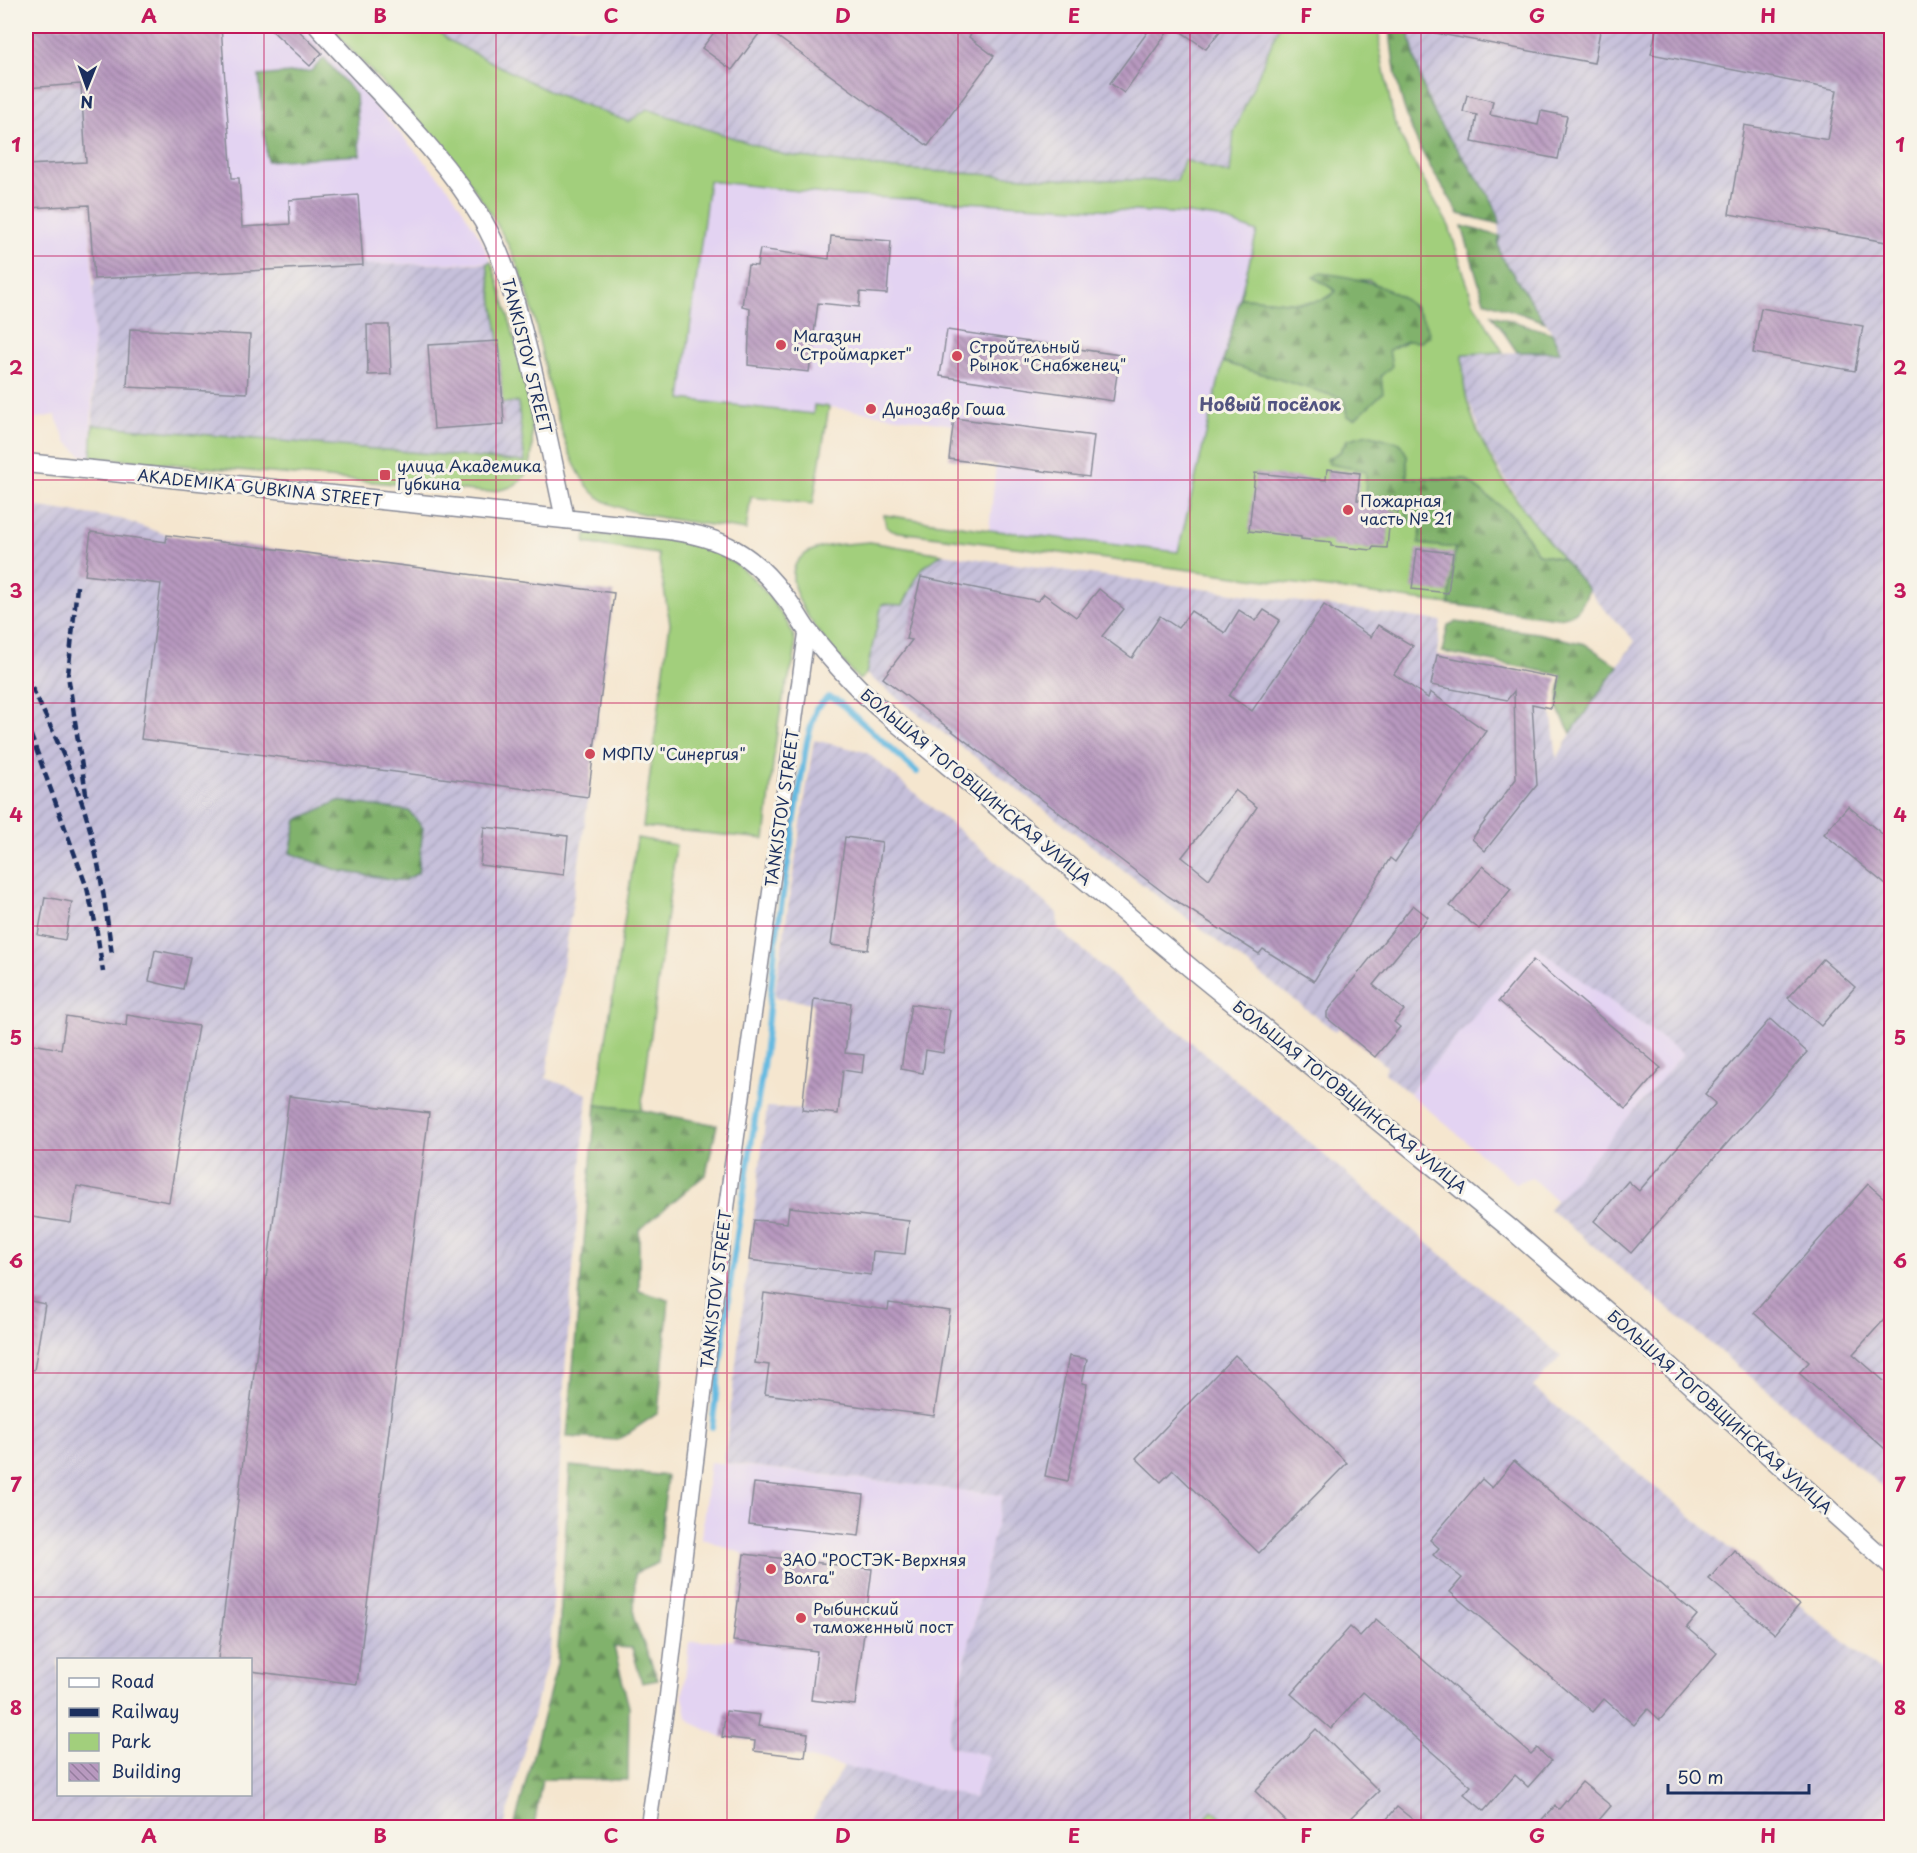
<svg xmlns="http://www.w3.org/2000/svg" width="1917" height="1853" viewBox="0 0 1917 1853" font-family="'Playpen Sans',sans-serif">
	<style>
		.built { fill: #e3d3f2 }
		.industrial { fill: url(#industrial-furrows); fill-rule: evenodd }
		.green { fill: #a2cf7c; stroke: #5e7f6d; stroke-width: 1.5 }
		.forest { fill: url(#forest-firs); stroke: #4e7065; stroke-width: 1.5 }
		.lines { fill: none; stroke-linecap: round; stroke-linejoin: round }
		.stream { stroke: #65bae1; stroke-width: 6 }
		.building { fill: url(#building-back-hatch); fill-rule: evenodd }
		.minor-casing { stroke: #888a96; stroke-width: 18 }
		.tertiary-casing { stroke: #888a96; stroke-width: 21 }
		.minor { stroke: #fff; stroke-width: 15 }
		.tertiary { stroke: #fff; stroke-width: 18 }
		.rail { stroke: #1b2f5e; stroke-width: 4.5; stroke-dasharray: 9 4.5; stroke-linecap: butt }
		.grid { fill: none; stroke: #c2185b; stroke-width: 1.5; stroke-opacity: 0.55 }
		.poi-dot { fill: #d1495b; stroke: #f7f3e8; stroke-width: 2 }
		.labels { text-anchor: middle; stroke-width: 6; stroke-linejoin: round; paint-order: stroke }
		.poi-label { font-size: 16px; fill: #1b2f5e; stroke: #f7f3e8; text-anchor: start }
		.street-label { font-size: 16px; fill: #1b2f5e; stroke: #f7f3e8 }
		.neighbourhood-label { font-size: 18px; font-weight: bold; fill: #525480; stroke: #f7f3e8 }
		.neatline { fill: none; stroke: #c2185b; stroke-width: 2 }
		.grid-label { font-size: 20px; text-anchor: middle; font-weight: bold; fill: #c2185b }
	</style>
	<defs>
		<pattern id="industrial-furrows" width="10" height="10" patternUnits="userSpaceOnUse" patternTransform="scale(1.5)"><rect width="10" height="10" fill="#c6c0da"/><path d="M-1 1l2-2M0 10L10 0M9 11l2-2" fill="none" stroke="#aaa5be"/></pattern>
		<pattern id="forest-firs" width="22" height="20" patternUnits="userSpaceOnUse" patternTransform="scale(1.5)"><rect width="22" height="20" fill="#81b26c"/><path d="M5 1l3.5 6h-7zM16 11l3.5 6h-7z" fill="#69915c"/></pattern>
		<pattern id="building-back-hatch" width="6" height="6" patternUnits="userSpaceOnUse" patternTransform="scale(1.5)"><rect width="6" height="6" fill="#b899bf"/><path d="M-1 5l2 2M0 0l6 6M5-1l2 2" fill="none" stroke="#957d9e"/></pattern>
	</defs>
	<rect width="100%" height="100%" fill="#f7f3e8"/>
	<filter id="ink" filterUnits="userSpaceOnUse"><feTurbulence type="fractalNoise" baseFrequency=".0167" numOctaves="2"/><feDisplacementMap in="SourceGraphic" scale="12" xChannelSelector="R" yChannelSelector="G"/><feConvolveMatrix kernelMatrix="1 2 1 2 8 2 1 2 1" color-interpolation-filters="sRGB"/></filter>
	<filter id="wash" filterUnits="userSpaceOnUse"><feTurbulence type="fractalNoise" baseFrequency=".008" numOctaves="4" result="noise"/><feDisplacementMap in="SourceGraphic" scale="24" xChannelSelector="R" yChannelSelector="G"/><feGaussianBlur stdDeviation="1.35" result="paint"/><feColorMatrix in="noise" values="0 0 0 0 0 0 0 0 0 0 0 0 0 0 0 0 0 1.4 0 .05"/><feComposite in="paint" operator="in"/></filter>
	<g filter="url(#wash)">
		<rect width="100%" height="100%" fill="#f5e6cf"/>
		<g class="built">
			<polygon points="176,26 304,26 451,191 481,239 491,262 363,265 293,270 290,224 242,227 239,178 186,181"/>
			<polygon points="709,181 834,195 1188,214 1219,218 1257,231 1178,552 989,530 996,465 949,459 953,425 815,405 813,414 681,400"/>
			<polygon points="89,206 94,301 91,457 81,455 66,441 55,415 28,420 34,426 35,434 34,442 26,449 26,208"/>
			<polygon points="1534,944 1683,1054 1557,1201 1532,1178 1515,1183 1409,1093"/>
			<polygon points="710,1462 1003,1495 948,1736 949,1746 990,1756 974,1798 805,1757 754,1751 755,1741 722,1737 692,1723 687,1717 683,1696 689,1642 733,1640 744,1554 701,1538"/>
		</g>
		<g class="industrial">
			<polygon points="433,26 1279,26 1234,132 1230,175 1184,160 1177,181 1058,179 895,169 785,155 647,109 630,122 548,91 448,40"/>
			<polygon points="1404,26 1891,26 1891,1494 1549,1209 1683,1054 1534,945 1409,1093 1385,1073 1386,1066 1339,1028 1335,1031 866,674 882,603 903,605 921,569 942,554 1441,621 1437,655 1557,678 1551,708 1557,759 1571,733 1635,641 1606,611 1532,522 1485,446 1465,391 1462,354 1560,351 1550,329 1501,256 1498,244 1500,218 1439,122 1419,75 1409,31"/>
			<polygon points="81,84 89,206 26,208 26,88"/>
			<polygon points="487,263 499,341 502,403 518,401 525,462 93,425 94,279 363,265"/>
			<path d="M26,505l95,14 46,16 447,58 -29,229 -39,256 41,16 -23,289 -14,268 -46,176 -478,1zM58,1660h192v134h-192z"/>
			<polygon points="814,740 866,752 1057,913 1058,929 1561,1356 1533,1387 1891,1680 1891,1827 1233,1828 1212,1810 1199,1828 808,1827 844,1766 974,1798 989,1756 949,1746 948,1736 1003,1495 724,1463 767,1107 802,1109 813,1003 776,998 775,992"/>
		</g>
		<g class="green">
			<path d="M329,26h104l15,14 100,51 81,31 18,-13 138,46 110,14 163,10 119,2 7,-21 46,14 4,-42 45,-106h100l1,24 14,71 16,35 39,70 24,76 30,50 -40,2c0,12 0,25 2,37 13,63 58,120 98,168l-25,-5 -25,-38 -48,-37 -58,-1v-23l-60,-15 -7,12 -12,7 38,12 38,32 18,23 33,22 -6,56 -557,-73 -6,-5 -2,-11 105,15 189,22 45,-190 121,37 3,17 34,-40 8,-26 38,-24 -13,-20 -45,-26 -54,-2 21,13c-21,21 -69,7 -96,7l17,-66 -38,-14 -31,-4 -354,-19 -125,-14 -28,218 132,15 1,-9 15,2 -16,97 -62,-7 -5,33c-35,-6 -125,-13 -149,-34 -38,-31 -53,-142 -66,-191 -31,-116 -125,-193 -202,-279z"/>
			<path d="M491,262c15,40 54,171 37,208 -8,18 -25,20 -42,22l-395,-35 2,-32 432,37 -7,-60 -16,1 -3,-62 -12,-78z"/>
			<path d="M586,534c73,5 136,-2 184,64 8,12 20,25 24,39 5,21 -6,38 -10,58 -11,47 -13,97 -19,144l-122,-12 27,-204 -12,-69 -73,-11z"/>
			<path d="M870,542l72,12 -21,15 -18,36 -21,-1 -16,70 -7,6c-20,-24 -102,-105 -48,-129 18,-8 40,-7 59,-9z"/>
			<polygon points="637,838 676,845 641,1110 596,1105"/>
			<polygon points="1212,1810 1233,1827 1199,1827"/>
		</g>
		<g class="forest">
			<path d="M1390,26h14l5,5c6,32 15,65 31,93 14,24 58,75 60,100l-41,-10c-12,-22 -27,-42 -38,-64 -19,-37 -29,-84 -31,-124z"/>
			<polygon points="324,58 356,95 360,155 267,161 259,76 311,71"/>
			<polygon points="1462,226 1500,236 1498,244 1501,256 1545,322 1484,301"/>
			<path d="M1319,273c41,4 99,16 111,63l-9,6 -14,-1 -18,9 3,16 -11,10 2,17 -28,26 -8,-3 -3,-17 -121,-37 17,-64c26,-1 77,15 96,-7l-22,-14z"/>
			<polygon points="1492,315 1552,333 1560,352 1517,352"/>
			<path d="M1367,434l33,9 7,12v23l58,1 48,37 25,38 25,5 26,31c-9,19 -10,25 -31,28l-109,-14 6,-56 -37,-4 4,-18 -14,-5 -4,-18 -39,-7 1,-25 -37,-7 -2,-5 13,-7 7,-12z"/>
			<polygon points="1456,622 1537,633 1585,644 1618,666 1571,733 1557,707 1562,675 1442,652 1448,625"/>
			<polygon points="338,801 409,811 423,828 418,873 403,881 340,871 290,853 297,820"/>
			<polygon points="596,1105 641,1110 717,1125 706,1174 639,1230 639,1291 669,1300 658,1413 618,1440 567,1437"/>
			<polygon points="570,1466 667,1476 658,1563 635,1573 634,1619 658,1680 642,1683 632,1648 614,1647 629,1707 628,1780 542,1779 534,1827 514,1827 557,1664"/>
		</g>
		<g class="lines">
			<polyline class="stream" points="712,1427 733,1262 763,1067 776,939 807,741 816,709 828,697 837,700 917,772"/>
		</g>
		<g id="blocks">
			<g class="building">
				<polygon points="26,26 221,26 232,178 239,178 242,227 290,224 289,200 358,195 363,265 94,279 89,205 26,208 26,165 86,162 81,84 26,88"/>
				<polygon points="267,26 294,26 322,53 310,66"/>
				<polygon points="719,26 964,26 972,32 969,37 994,56 928,146 764,27 732,70 702,48"/>
				<polygon points="1152,26 1172,26 1124,93 1110,83"/>
				<polygon points="1173,26 1224,26 1206,49"/>
				<polygon points="1436,26 1601,26 1594,63 1435,33"/>
				<polygon points="1657,26 1892,26 1892,243 1729,214 1744,125 1828,140 1837,90 1651,54"/>
				<polygon points="1467,95 1493,101 1490,115 1538,125 1541,111 1567,116 1558,159 1472,142 1477,115 1463,112"/>
				<polygon points="831,236 891,241 887,294 860,292 859,307 818,303 809,372 748,365 750,308 742,306 748,265 757,266 760,249 829,259"/>
				<polygon points="1761,308 1863,326 1855,371 1753,353"/>
				<polygon points="367,325 389,325 391,374 368,375"/>
				<polygon points="130,329 250,335 247,393 127,387"/>
				<polygon points="947,330 1120,355 1113,401 940,376"/>
				<polygon points="499,341 504,424 434,429 428,345"/>
				<polygon points="954,418 1094,436 1089,477 949,459"/>
				<polygon points="1327,469 1360,473 1357,500 1392,503 1391,510 1398,511 1396,527 1389,527 1387,548 1373,547 1372,550 1331,546 1331,542 1301,539 1301,537 1249,531 1255,473 1326,480"/>
				<polygon points="91,532 166,542 167,535 614,593 588,797 141,739 161,584 85,575"/>
				<polygon points="1417,549 1453,553 1448,593 1412,589"/>
				<path d="M921,577l117,24 6,-7 32,23 23,-28 25,20 -22,27 30,22 28,-42 18,12 13,-17 34,22 14,-23 17,11 8,-11 16,10 -51,76 23,15 72,-106 47,32 7,-12 35,21 -19,28 34,24 2,-6 56,39 -91,131 -5,-4 -76,123 -51,-32 -4,5 -91,-58 -285,-218 29,-38 -6,-1zM1235,790l22,17 -48,72 -27,-22z"/>
				<polygon points="1437,655 1557,678 1551,708 1532,704 1537,785 1485,851 1472,839 1516,779 1514,691 1507,700 1431,685"/>
				<polygon points="1848,806 1892,842 1892,890 1824,834"/>
				<polygon points="484,827 568,836 564,875 480,865"/>
				<polygon points="845,837 882,842 868,950 831,945"/>
				<polygon points="1483,866 1511,889 1479,929 1450,906"/>
				<polygon points="45,897 72,902 65,940 38,935"/>
				<polygon points="1413,905 1428,917 1373,985 1404,1010 1394,1022 1400,1027 1375,1057 1327,1018 1327,1012"/>
				<polygon points="155,950 190,957 183,989 149,981"/>
				<polygon points="1823,959 1855,987 1821,1026 1788,998"/>
				<polygon points="1533,960 1661,1068 1626,1109 1499,1001"/>
				<polygon points="814,999 851,1003 845,1053 864,1055 862,1073 843,1070 838,1114 802,1110"/>
				<polygon points="911,1004 950,1010 943,1053 926,1050 923,1073 901,1069"/>
				<polygon points="127,1015 198,1026 169,1202 77,1186 71,1223 26,1216 26,1043 61,1049 66,1016 126,1026"/>
				<polygon points="1770,1019 1807,1052 1631,1253 1594,1221 1628,1181 1639,1191 1716,1103 1705,1094"/>
				<polygon points="289,1096 429,1113 357,1684 250,1671 250,1659 218,1659"/>
				<polygon points="1868,1184 1892,1205 1892,1311 1853,1354 1892,1388 1892,1455 1799,1373 1809,1362 1754,1313"/>
				<polygon points="789,1207 909,1221 905,1254 873,1251 871,1275 749,1260 754,1220 787,1223"/>
				<polygon points="764,1293 888,1310 889,1303 950,1311 934,1416 765,1394 769,1365 755,1363"/>
				<polygon points="26,1300 45,1304 34,1370 26,1369"/>
				<polygon points="1235,1355 1347,1463 1259,1553 1173,1470 1161,1482 1136,1458"/>
				<polygon points="1069,1356 1087,1359 1082,1383 1087,1384 1068,1481 1045,1476"/>
				<polygon points="1514,1461 1697,1615 1687,1627 1717,1653 1660,1720 1648,1709 1634,1725 1604,1699 1593,1712 1450,1592 1462,1578 1433,1555 1439,1548 1430,1540 1482,1479 1492,1488"/>
				<polygon points="754,1483 864,1495 859,1536 749,1524"/>
				<polygon points="1734,1550 1799,1605 1775,1634 1709,1579"/>
				<polygon points="744,1554 872,1569 855,1705 811,1700 817,1651 733,1641"/>
				<polygon points="1376,1619 1531,1754 1537,1748 1551,1761 1528,1787 1515,1775 1484,1811 1464,1794 1471,1786 1363,1692 1331,1729 1291,1694 1350,1627 1360,1636"/>
				<polygon points="726,1711 760,1715 758,1726 808,1733 805,1757 754,1751 755,1741 722,1737"/>
				<polygon points="1316,1729 1379,1791 1342,1827 1292,1827 1255,1791"/>
				<polygon points="1582,1782 1611,1806 1593,1827 1536,1827 1555,1806 1559,1809"/>
				<polygon points="1397,1807 1422,1827 1380,1827"/>
			</g>
		</g>
	</g>
	<g filter="url(#ink)">
		<use href="#blocks" fill-opacity="0" stroke="#888a96" stroke-width="1.5"/>
		<g class="lines">
			<g class="minor-casing">
				<polyline id="minor" points="648,1828 667,1700 722,1240 807,630"/>
			</g>
			<g class="tertiary-casing">
				<g id="tertiary">
					<path d="M318,26c55,63 122,122 165,195 21,36 31,76 41,115 16,61 28,122 41,183"/>
					<path d="M26,463l643,67c52,7 83,23 115,66 9,10 15,23 23,34 22,27 45,53 71,77l321,268 313,255 134,115 246,221"/>
				</g>
			</g>
			<use href="#minor" class="minor"/>
			<use href="#tertiary" class="tertiary"/>
			<g class="rail">
				<polyline points="77,586 68,675 87,800"/>
				<path d="M26,675c19,40 39,80 54,122 18,51 25,105 32,158"/>
				<polyline points="26,722 87,888 96,926 103,972"/>
			</g>
		</g>
	</g>
	<path class="grid" d="M264,26v1802M496,26v1802M727,26v1802M958,26v1802M1190,26v1802M1421,26v1802M1653,26v1802M26,256h1866M26,480h1866M26,703h1866M26,926h1866M26,1150h1866M26,1373h1866M26,1597h1866"/>
	<g class="poi-dot">
		<circle cx="781" cy="345" r="6"/>
		<circle cx="957" cy="356" r="6"/>
		<circle cx="871" cy="409" r="6"/>
		<rect x="379" y="469" width="12" height="12" rx="3"/>
		<circle cx="1348" cy="510" r="6"/>
		<circle cx="590" cy="754" r="6"/>
		<circle cx="771" cy="1569" r="6"/>
		<circle cx="801" cy="1618" r="6"/>
	</g>
	<g class="labels">
		<g class="poi-label">
			<text x="793" y="342">Магазин<tspan x="793" dy="18">"Строймаркет"</tspan></text>
			<text x="969" y="353">Стройтельный<tspan x="969" dy="18">Рынок "Снабженец"</tspan></text>
			<text x="883" y="415">Динозавр Гоша</text>
			<text x="397" y="472">улица Академика<tspan x="397" dy="18">Губкина</tspan></text>
			<text x="1360" y="507">Пожарная<tspan x="1360" dy="18">часть № 21</tspan></text>
			<text x="602" y="760">МФПУ "Синергия"</text>
			<text x="783" y="1566">ЗАО "РОСТЭК-Верхняя<tspan x="783" dy="18">Волга"</tspan></text>
			<text x="813" y="1615">Рыбинский<tspan x="813" dy="18">таможенный пост</tspan></text>
		</g>
		<g class="street-label">
			<text transform="translate(527 356) rotate(76)" y="6">TANKISTOV STREET</text>
			<text transform="translate(260 488) rotate(6)" y="6">AKADEMIKA GUBKINA STREET</text>
			<text transform="translate(976 787) rotate(40)" y="6">БОЛЬШАЯ ТОГОВЩИНСКАЯ УЛИЦА</text>
			<text transform="translate(782 808) rotate(-82)" y="6">TANKISTOV STREET</text>
			<text transform="translate(1350 1097) rotate(39)" y="6">БОЛЬШАЯ ТОГОВЩИНСКАЯ УЛИЦА</text>
			<text transform="translate(716 1289) rotate(-83)" y="6">TANKISTOV STREET</text>
			<text transform="translate(1720 1412) rotate(42)" y="6">БОЛЬШАЯ ТОГОВЩИНСКАЯ УЛИЦА</text>
		</g>
		<g class="neighbourhood-label">
			<text x="1270" y="411">Новый посёлок</text>
		</g>
	</g>
	<rect width="1917" height="1853" fill="none" stroke="#f7f3e8" stroke-width="66"/>
	<rect x="57" y="1658" width="195" height="138" fill="#f7f3e8" stroke="#9fa5b1" stroke-width="1.5"/>
	<rect x="69" y="1678" width="30" height="9" fill="#ffffff" stroke="#9fa5b1" stroke-width="1.5"/>
	<text x="111" y="1688" font-size="18" fill="#1b2f5e">Road</text>
	<rect x="69" y="1708" width="30" height="9" fill="#1b2f5e" stroke="#9fa5b1" stroke-width="1.5"/>
	<text x="111" y="1718" font-size="18" fill="#1b2f5e">Railway</text>
	<rect x="69" y="1733" width="30" height="18" fill="#a2cf7c" stroke="#9fa5b1" stroke-width="1.5"/>
	<text x="111" y="1748" font-size="18" fill="#1b2f5e">Park</text>
	<rect x="69" y="1763" width="30" height="18" fill="url(#building-back-hatch)" stroke="#9fa5b1" stroke-width="1.5"/>
	<text x="111" y="1778" font-size="18" fill="#1b2f5e">Building</text>
	<g transform="translate(87 87) rotate(181)" stroke="#f7f3e8" stroke-width="4.5" paint-order="stroke">
	<path d="M0-4.5L10 22L0 15L-10 22Z" fill="#1b2f5e"/>
	<text y="-9" font-size="16" font-weight="bold" text-anchor="middle" fill="#1b2f5e">N</text>
	</g>
	<path d="M1668 1784v9h141v-9" fill="none" stroke="#1b2f5e" stroke-width="3"/>
	<text x="1677" y="1784" font-size="18" fill="#1b2f5e" stroke="#f7f3e8" stroke-width="4.5" paint-order="stroke">50 m</text>
	<rect x="33" y="33" width="1851" height="1787" class="neatline"/>
	<g class="grid-label">
		<text x="149" y="23">A</text>
		<text x="380" y="23">B</text>
		<text x="611" y="23">C</text>
		<text x="843" y="23">D</text>
		<text x="1074" y="23">E</text>
		<text x="1306" y="23">F</text>
		<text x="1537" y="23">G</text>
		<text x="1768" y="23">H</text>
		<text x="16" y="152">1</text>
		<text x="1900" y="152">1</text>
		<text x="16" y="375">2</text>
		<text x="1900" y="375">2</text>
		<text x="16" y="598">3</text>
		<text x="1900" y="598">3</text>
		<text x="16" y="822">4</text>
		<text x="1900" y="822">4</text>
		<text x="16" y="1045">5</text>
		<text x="1900" y="1045">5</text>
		<text x="16" y="1268">6</text>
		<text x="1900" y="1268">6</text>
		<text x="16" y="1492">7</text>
		<text x="1900" y="1492">7</text>
		<text x="16" y="1715">8</text>
		<text x="1900" y="1715">8</text>
		<text x="149" y="1843">A</text>
		<text x="380" y="1843">B</text>
		<text x="611" y="1843">C</text>
		<text x="843" y="1843">D</text>
		<text x="1074" y="1843">E</text>
		<text x="1306" y="1843">F</text>
		<text x="1537" y="1843">G</text>
		<text x="1768" y="1843">H</text>
	</g>
</svg>
